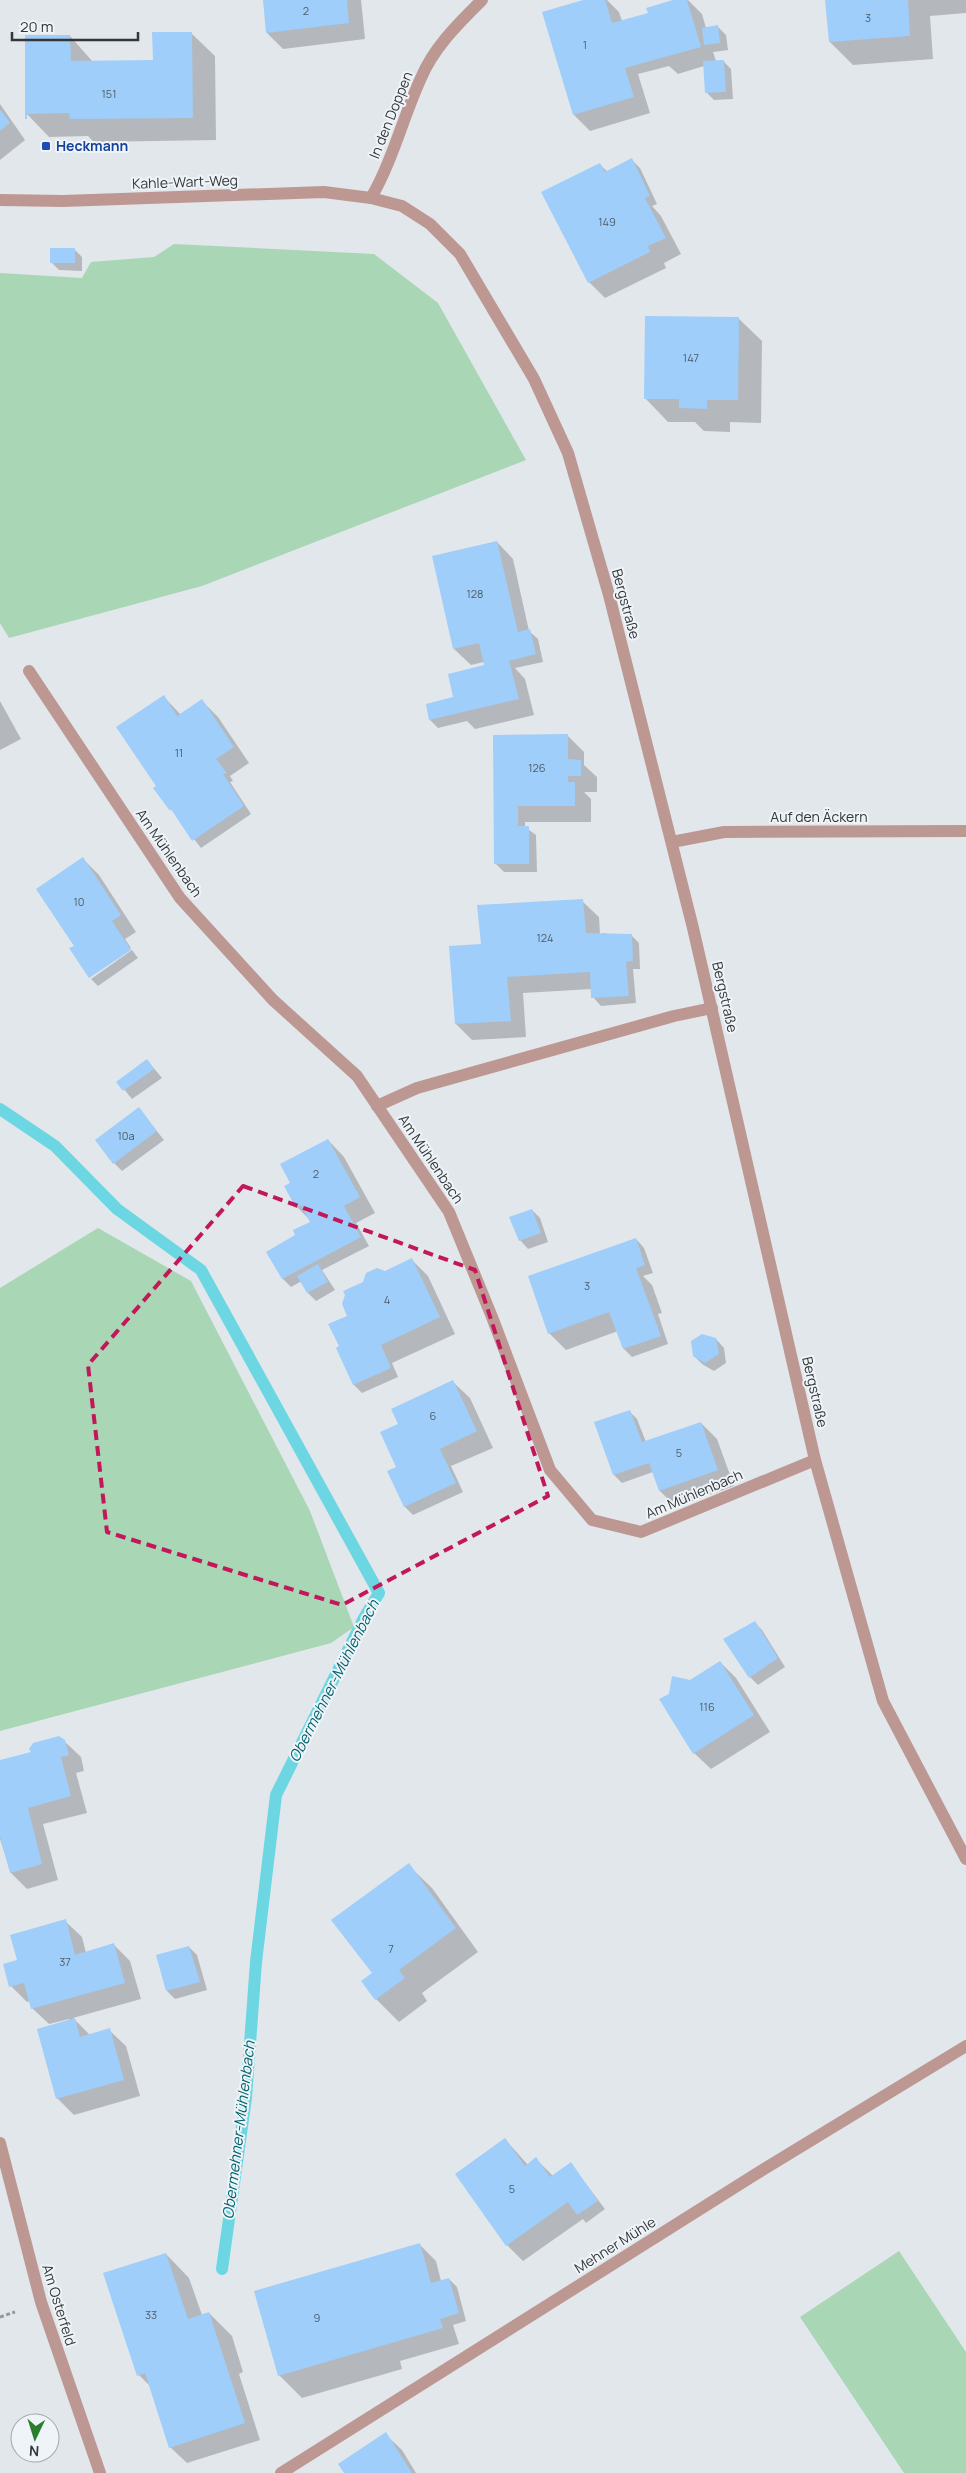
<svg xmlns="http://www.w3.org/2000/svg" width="966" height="2473" viewBox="0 0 966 2473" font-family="Manrope,sans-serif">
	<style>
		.green { fill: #a9d6b4 }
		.shadow { fill: #0003 }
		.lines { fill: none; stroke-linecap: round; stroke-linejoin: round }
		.stream { stroke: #6cd6e3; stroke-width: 12 }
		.building { fill: #9ecef9 }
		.path { stroke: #94989b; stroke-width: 3; stroke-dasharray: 4 2.5; stroke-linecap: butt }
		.minor { stroke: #bd9892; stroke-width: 12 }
		.marked { fill: none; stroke: #c2185b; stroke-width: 4; stroke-dasharray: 10 6; stroke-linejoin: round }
		.transit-dot { fill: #1a4fb4; stroke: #eff4f9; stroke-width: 2 }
		.labels { text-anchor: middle; stroke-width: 4; stroke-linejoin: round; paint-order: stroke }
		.number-label { font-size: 11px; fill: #4e5c68 }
		.street-label { font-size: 14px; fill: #343637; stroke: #eff4f9 }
		.transit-label { font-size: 14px; font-weight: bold; fill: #164399; stroke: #eff4f9; text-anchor: start }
		.water-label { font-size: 15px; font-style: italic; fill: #01636c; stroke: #eff4f9 }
	</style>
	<rect width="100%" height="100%" fill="#e2e7ec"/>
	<g class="green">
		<polygon points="174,244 374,254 438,303 526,460 202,586 9,638 0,623 0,273 82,278 91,262 154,257"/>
		<polygon points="98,1228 191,1281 310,1511 354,1627 331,1643 0,1731 0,1288"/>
		<polygon points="899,2251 966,2352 966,2473 904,2473 800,2317"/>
	</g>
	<g class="shadow">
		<polygon points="264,0 361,0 365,39 283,49 267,33"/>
		<polygon points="588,0 607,0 619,12 622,21 649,14 678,0 688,0 702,14 706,28 718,27 726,35 728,50 713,52 716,61 723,61 731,69 733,99 714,100 706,92 704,66 678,74 669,66 638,74 650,113 590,131 574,115"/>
		<polygon points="826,0 966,0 966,13 930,16 933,59 853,65 830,42"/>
		<polygon points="191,33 215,56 216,140 94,142 88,136 49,137 26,113 70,36 93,62 154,61"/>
		<polygon points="0,104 25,140 0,160"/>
		<polygon points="632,160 640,168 657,204 652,206 661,216 681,254 664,263 666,268 605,298 589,282 600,165 608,172"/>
		<polygon points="74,249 82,257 82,271 59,270 51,262"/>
		<polygon points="738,318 762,341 761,423 730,422 730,432 704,431 695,422 668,422 645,398"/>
		<polygon points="497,542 513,559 529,631 538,639 543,662 515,668 525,679 534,715 475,729 467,721 438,728 430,720 487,667 484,662 471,665 454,649"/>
		<polygon points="164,697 181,715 202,701 218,717 249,763 230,776 233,781 230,782 251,814 201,848 155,788 157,787"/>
		<polygon points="0,701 21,739 0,750"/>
		<polygon points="567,735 584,752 584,765 597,777 597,792 584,792 591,799 591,822 525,822 525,827 536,835 537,872 504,872 496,864 495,736"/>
		<polygon points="83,859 99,875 136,932 125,939 131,948 90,976 75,946"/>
		<polygon points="582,901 599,917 600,934 605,933 608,936 631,935 639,943 640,969 633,969 636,1003 601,1006 593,997 592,989 523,993 526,1037 472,1040 456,1024 484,945"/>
		<polygon points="132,950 138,958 98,986 91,979"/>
		<polygon points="147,1060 162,1078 132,1099 118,1082"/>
		<polygon points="139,1109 164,1140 122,1171 114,1163"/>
		<polygon points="328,1140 344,1157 375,1213 356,1223 369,1246 322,1270 335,1290 316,1301 308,1293 302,1281 291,1287 283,1279 267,1253 297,1236 312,1222 297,1207 291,1183"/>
		<polygon points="532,1210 540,1218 548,1242 528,1249 520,1240"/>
		<polygon points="636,1239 644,1248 653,1273 643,1276 652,1285 662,1313 658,1314 668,1344 632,1357 624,1349 618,1331 566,1350 549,1333"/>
		<polygon points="412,1260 428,1276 455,1334 392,1363 398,1377 362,1393 354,1385 338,1349 340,1347 349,1316 364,1283"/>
		<polygon points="716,1339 724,1348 726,1363 714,1371 702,1364 694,1356"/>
		<polygon points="453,1382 470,1398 493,1448 451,1466 463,1492 413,1515 405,1507 389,1472 398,1468 400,1424"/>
		<polygon points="629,1411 637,1419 646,1442 701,1423 717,1439 734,1486 676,1507 660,1491 653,1472 622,1483 614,1475 595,1423"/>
		<polygon points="754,1622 762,1630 785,1667 758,1685 750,1677 725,1639"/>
		<polygon points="720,1662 736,1678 770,1732 711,1769 694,1753 690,1681"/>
		<polygon points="64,1741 81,1757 84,1771 76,1773 87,1813 43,1824 58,1880 27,1889 11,1873 0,1839 0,1761 32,1753"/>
		<polygon points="408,1865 432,1888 478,1952 422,1993 427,2001 399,2022 376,1999 374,1974"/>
		<polygon points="65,1921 82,1937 86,1953 114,1945 130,1961 141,1999 73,2018 90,2035 109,2030 126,2046 140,2096 74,2115 58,2099 38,2030 69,2021 69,2019 49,2024 32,2008 30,2001 27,2002 11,1986 19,1961"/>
		<polygon points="189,1947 197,1955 207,1990 175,1999 167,1991"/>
		<polygon points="505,2139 528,2165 536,2159 553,2176 571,2164 605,2209 586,2223 583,2219 523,2261 507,2245"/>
		<polygon points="420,2245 436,2261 441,2281 449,2279 457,2287 466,2321 453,2325 459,2344 400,2361 402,2369 302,2398 279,2375"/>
		<polygon points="166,2254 189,2278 202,2315 209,2313 232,2336 243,2372 239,2374 260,2440 187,2463 170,2447 151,2387 139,2375"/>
		<polygon points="385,2434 402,2450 416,2473 345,2473"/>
	</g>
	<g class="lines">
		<polyline class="stream" points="0,1109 55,1146 117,1209 201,1270 379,1593 364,1618 276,1795 256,1962 246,2098 222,2269"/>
	</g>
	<g class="building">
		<polygon points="263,0 347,0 349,23 266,33"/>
		<polygon points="583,0 605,0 612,23 648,13 646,8 673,0 687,0 701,47 625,68 634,97 573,115 542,12"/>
		<polygon points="825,0 908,0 910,36 829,42"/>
		<polygon points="718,25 720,43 704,45 702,28"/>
		<polygon points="152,32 192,32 193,118 70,119 69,113 27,114 27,119 25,119 25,35 70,35 71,61 153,60"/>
		<polygon points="724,60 726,92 705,93 703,61"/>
		<polygon points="0,109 10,123 0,131"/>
		<polygon points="632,158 650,196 645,198 666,238 648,246 650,252 588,283 541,192 600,163 605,172"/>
		<rect x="50" y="248" width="25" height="15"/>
		<polygon points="645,316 739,317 738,400 707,400 707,409 679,408 679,399 644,399"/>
		<polygon points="497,541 518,632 530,629 536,654 509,661 519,699 429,720 426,704 453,697 448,674 484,665 479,643 453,649 432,556"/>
		<polygon points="164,695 177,716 202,699 234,747 216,759 227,773 223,774 244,806 192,841 171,809 170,811 153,788 156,786 116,727"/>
		<polygon points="568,734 568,759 581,760 581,776 568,776 568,782 575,782 575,806 518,806 518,826 529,826 529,864 494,864 493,735"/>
		<polygon points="83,857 121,915 112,921 131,950 89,978 69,948 74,946 36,889"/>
		<polygon points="583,899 586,933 632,934 633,961 626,962 629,996 591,998 590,972 507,977 511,1021 455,1024 449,946 481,944 477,905"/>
		<polygon points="147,1059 154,1069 123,1091 116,1082"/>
		<polygon points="139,1107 157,1131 113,1164 95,1140"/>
		<polygon points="328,1139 360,1197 344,1206 361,1237 282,1279 266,1252 295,1235 293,1230 310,1222 301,1205 296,1208 284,1186 290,1183 280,1164"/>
		<polygon points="532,1209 541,1233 519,1241 509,1217"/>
		<polygon points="636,1238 645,1265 636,1268 661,1336 623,1349 609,1312 548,1334 528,1276"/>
		<polygon points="412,1258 440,1317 381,1345 391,1368 353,1385 336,1348 339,1346 328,1324 347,1316 342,1304 345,1295 343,1291 363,1282 366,1273 377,1268 385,1271"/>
		<polygon points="318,1264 328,1282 307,1293 297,1276"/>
		<polygon points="702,1334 716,1338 719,1354 705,1363 693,1356 691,1341"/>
		<polygon points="453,1380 477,1431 440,1449 456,1483 404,1507 387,1471 396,1467 380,1432 398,1424 391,1409"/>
		<polygon points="630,1410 642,1442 701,1422 718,1470 659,1491 649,1463 613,1475 594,1422"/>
		<polygon points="755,1621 778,1658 749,1678 723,1639"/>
		<polygon points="720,1661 754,1715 693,1754 659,1699 669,1694 672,1676 690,1680"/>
		<polygon points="59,1736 65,1740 69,1755 61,1757 71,1796 28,1808 42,1864 10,1873 0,1836 0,1760 31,1752 29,1749 33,1743"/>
		<polygon points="409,1863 456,1928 399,1970 405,1978 375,2000 361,1981 372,1973 331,1920"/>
		<polygon points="66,1919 75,1955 114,1943 125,1983 31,2009 24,1983 9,1987 3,1964 17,1960 10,1935"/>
		<polygon points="189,1946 200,1982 166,1991 156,1955"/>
		<polygon points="75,2018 80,2037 110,2028 124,2080 56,2099 37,2029"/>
		<polygon points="505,2138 525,2166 536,2157 550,2177 571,2162 598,2201 577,2215 568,2202 506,2246 455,2174"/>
		<polygon points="420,2243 431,2283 449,2278 459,2313 440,2319 443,2328 278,2376 254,2291"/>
		<polygon points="166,2253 188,2319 209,2312 245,2423 169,2448 145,2373 137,2376 103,2273"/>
		<polygon points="386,2432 412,2473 344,2473 338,2464"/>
	</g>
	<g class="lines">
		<polyline class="path" points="0,2317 15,2312"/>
		<g class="minor">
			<path d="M371,198c22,-38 32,-81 50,-120 13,-31 38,-55 61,-78"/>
			<polyline points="0,200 63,201 324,192 371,198 402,206 430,224 460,254 534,379 568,453 609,595 693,928 815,1460 883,1701 966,1859"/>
			<polyline points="29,671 180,898 273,1000 357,1076 449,1212 492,1317 550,1470 592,1520 641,1532 815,1460"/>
			<polyline points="672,842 724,832 966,831"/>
			<polyline points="377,1106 417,1088 674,1016 712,1008"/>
			<polyline points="0,2143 41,2302 100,2473"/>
			<polyline points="281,2473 756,2174 966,2046"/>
		</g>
	</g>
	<path class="marked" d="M243,1186l232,84 73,226 -206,109 -235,-73 -19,-167z"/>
	<rect class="transit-dot" x="41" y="141" width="10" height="10" rx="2.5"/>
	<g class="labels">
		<g class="number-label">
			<text x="306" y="15">2</text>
			<text x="868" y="22">3</text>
			<text x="585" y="49">1</text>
			<text x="109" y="98">151</text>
			<text x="607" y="226">149</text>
			<text x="691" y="362">147</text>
			<text x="475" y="598">128</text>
			<text x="179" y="757">11</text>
			<text x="537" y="772">126</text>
			<text x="79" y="906">10</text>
			<text x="545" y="942">124</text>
			<text x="126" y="1140">10a</text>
			<text x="316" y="1178">2</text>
			<text x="587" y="1290">3</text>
			<text x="387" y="1304">4</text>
			<text x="433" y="1420">6</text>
			<text x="679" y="1457">5</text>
			<text x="707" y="1711">116</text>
			<text x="391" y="1953">7</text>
			<text x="65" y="1966">37</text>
			<text x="512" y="2193">5</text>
			<text x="151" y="2319">33</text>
			<text x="317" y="2322">9</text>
		</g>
		<g class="street-label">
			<text transform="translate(391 115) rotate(-68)" y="5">In den Doppen</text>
			<text transform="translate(185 182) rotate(-2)" y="5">Kahle-Wart-Weg</text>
			<text transform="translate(626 604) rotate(75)" y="5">Bergstraße</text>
			<text x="819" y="822">Auf den Äckern</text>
			<text transform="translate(169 853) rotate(55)" y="5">Am Mühlenbach</text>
			<text transform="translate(725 997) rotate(77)" y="5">Bergstraße</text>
			<text transform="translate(431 1159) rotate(56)" y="5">Am Mühlenbach</text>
			<text transform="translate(815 1392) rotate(77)" y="5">Bergstraße</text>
			<text transform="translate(694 1494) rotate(-23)" y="5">Am Mühlenbach</text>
			<text transform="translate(615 2245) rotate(-32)" y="5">Mehner Mühle</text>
			<text transform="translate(59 2305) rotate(73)" y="5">Am Osterfeld</text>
		</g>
		<g class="transit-label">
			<text x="56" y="151">Heckmann</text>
		</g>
		<g class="water-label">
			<text transform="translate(334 1681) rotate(-63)" y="5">Obermehner-Mühlenbach</text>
			<text transform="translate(239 2130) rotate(-83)" y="5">Obermehner-Mühlenbach</text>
		</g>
	</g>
	<g transform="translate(35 2438) rotate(184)"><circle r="24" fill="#eff4f9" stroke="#a4a8ab"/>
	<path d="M0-4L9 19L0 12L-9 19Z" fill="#297f2d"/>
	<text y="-8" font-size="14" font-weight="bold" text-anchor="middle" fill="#343637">N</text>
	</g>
	<path d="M12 32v8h126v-8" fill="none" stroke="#343637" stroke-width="2.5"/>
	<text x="20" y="32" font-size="15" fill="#343637" stroke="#eff4f9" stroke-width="4" paint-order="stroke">20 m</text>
</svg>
